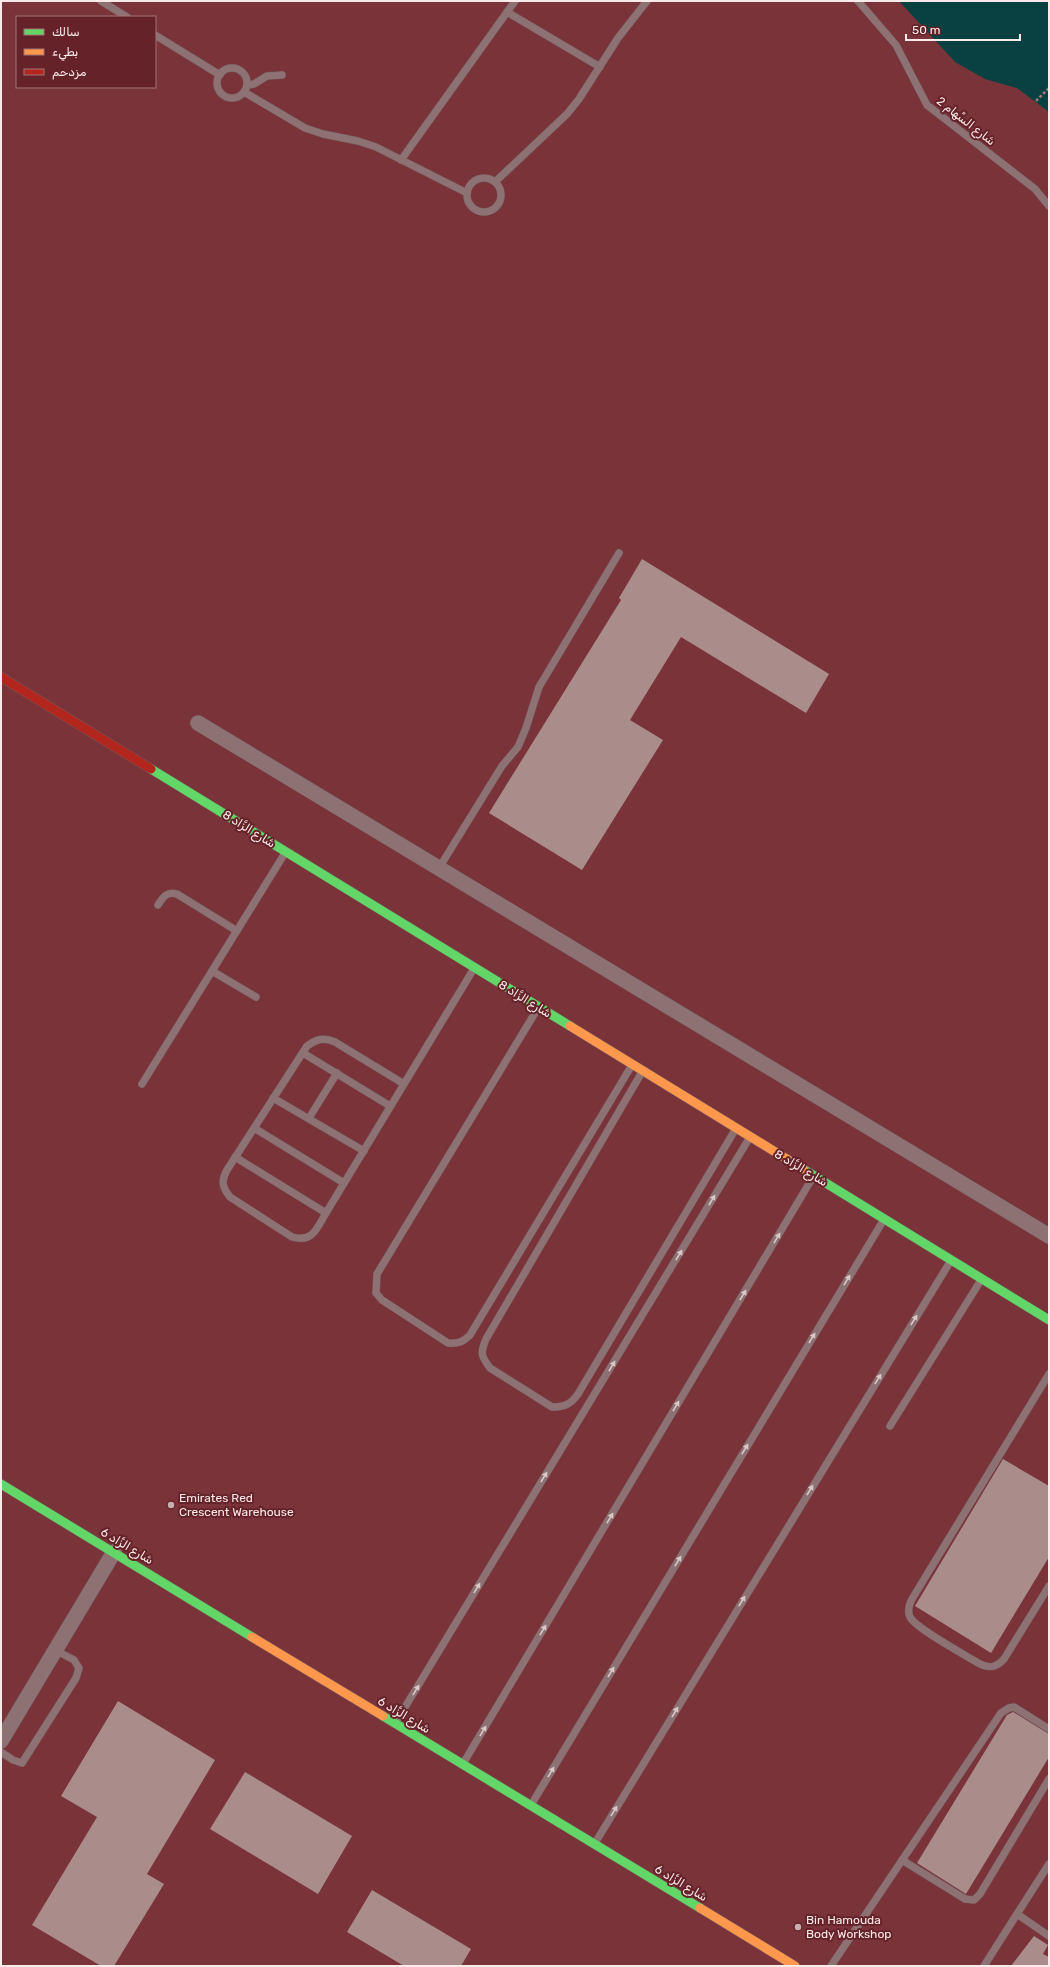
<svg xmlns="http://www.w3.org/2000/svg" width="1050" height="1967" viewBox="0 0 1050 1967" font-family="Rubik,'Noto Sans Arabic',sans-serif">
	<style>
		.built { fill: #7a3339; fill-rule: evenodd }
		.water { fill: #094042 }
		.building { fill: #aa8d8a }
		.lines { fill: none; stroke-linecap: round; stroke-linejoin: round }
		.lane-casing { stroke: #755a5c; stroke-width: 8 }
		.street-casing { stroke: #755a5c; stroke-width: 16 }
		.fast-casing { stroke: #755a5c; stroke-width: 10 }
		.slow-casing { stroke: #755a5c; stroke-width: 10 }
		.jam-casing { stroke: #755a5c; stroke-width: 10 }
		.path { stroke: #967e7f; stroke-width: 2.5; stroke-dasharray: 3 2; stroke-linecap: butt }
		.lane { stroke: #8e7273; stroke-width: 7 }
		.street { stroke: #8e7273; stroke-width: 15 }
		.fast { stroke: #63d668; stroke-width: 9 }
		.slow { stroke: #ff974d; stroke-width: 9 }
		.jam { stroke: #b3261e; stroke-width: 9 }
		.oneway { fill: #dcc7c7 }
		.poi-dot { fill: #c7aeaf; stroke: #652329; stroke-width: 1.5 }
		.labels { text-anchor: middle; stroke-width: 4; stroke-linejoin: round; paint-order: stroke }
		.street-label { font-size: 12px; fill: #fdebeb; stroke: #652329 }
		.poi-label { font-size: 12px; fill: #fdebeb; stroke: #652329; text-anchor: start }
	</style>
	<rect width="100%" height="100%" fill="#633d40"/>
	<path class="built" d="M1,1h898l56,61 30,17 32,9 32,24v1854h-1048zM17,17h138v70h-138z"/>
	<polygon class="water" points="899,1 1049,1 1049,112 1017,88 985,79 955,62"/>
	<g class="building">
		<polygon points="642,559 829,674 806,713 681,637 630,720 663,740 582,870 489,813 621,600 619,598"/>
		<polygon points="1003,1459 1049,1486 1049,1557 991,1653 915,1606"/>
		<polygon points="118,1701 215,1760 147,1874 164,1884 114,1966 101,1966 32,1925 97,1817 61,1796"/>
		<polygon points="1013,1712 1049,1734 1049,1757 966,1894 917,1863 1007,1715"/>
		<polygon points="245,1772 352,1836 318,1894 210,1829"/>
		<polygon points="372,1890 471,1949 461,1966 404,1966 347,1932"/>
		<polygon points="1034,1936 1048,1945 1043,1954 1049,1957 1049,1966 1011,1966"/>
	</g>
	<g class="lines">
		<g class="lane-casing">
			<g id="lane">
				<polyline points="101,1 127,17"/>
				<polyline points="858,1 896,45 927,105 1035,189 1049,206"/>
				<polyline points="507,12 600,67"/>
				<polyline points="155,35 220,75"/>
				<circle cx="232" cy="83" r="15"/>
				<polyline points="247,85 254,84 267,76 282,75"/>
				<polyline points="244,92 305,128 323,134 358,141 376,147 467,193"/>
				<polyline points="401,160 515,1"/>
				<circle cx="484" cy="195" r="17"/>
				<polyline points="495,182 567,114 579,99 618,38 647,1"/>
				<polyline points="439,868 502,766 518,747 526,728 539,687 619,553"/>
				<path d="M158,905c5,-8 9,-14 19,-11l60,37"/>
				<polyline points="212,971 256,997"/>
				<path d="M538,1008l-161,266 -1,19 6,7 66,43c10,1 15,-1 22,-8l162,-270"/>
				<polyline points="303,1053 390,1106"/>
				<path d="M642,1072l-156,267c-6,14 -5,17 4,29l62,39c13,0 19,-3 26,-13l157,-264"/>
				<polyline points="142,1084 285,853"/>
				<path d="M404,1084l-69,-42c-12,-5 -18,-3 -28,4l-80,124c-6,11 -5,17 3,27l62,40c21,6 25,-9 34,-24l147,-243"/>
				<polyline points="273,1098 364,1151"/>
				<polyline points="309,1118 337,1073"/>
				<polyline points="254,1128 344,1183"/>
				<polyline points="235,1157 326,1213"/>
				<path d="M1049,1374l-137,225c-3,6 -5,12 -2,18 5,11 57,39 70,47 10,5 17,3 24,-5l45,-73"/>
				<polyline points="890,1426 981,1280"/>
				<polyline points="396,1722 750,1137"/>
				<polyline points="1,1752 13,1760 22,1763 76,1678 79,1668 74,1660 55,1650"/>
				<polyline points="464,1762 813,1177"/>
				<polyline points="531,1805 883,1221"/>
				<polyline points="595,1843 950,1262"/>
				<polyline points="902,1860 965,1899 974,1900 980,1894 1049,1779"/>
				<polyline points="1049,1864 1017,1914 1049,1936"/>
				<polyline points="831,1966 1001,1713 1009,1708 1014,1707 1049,1729"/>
				<polyline points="984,1966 1017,1914"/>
			</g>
		</g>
		<g class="street-casing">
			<g id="street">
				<polyline points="198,723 1049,1236"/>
				<polyline points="1,1741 114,1552"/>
			</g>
		</g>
		<g class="fast-casing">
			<g id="fast">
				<polyline points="151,769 570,1026"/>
				<polyline points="803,1169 1049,1320"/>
				<polyline points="1,1484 252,1637"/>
				<polyline points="383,1716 700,1908"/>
			</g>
		</g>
		<g class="slow-casing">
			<g id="slow">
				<polyline points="570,1026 803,1169"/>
				<polyline points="252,1637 383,1716"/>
				<polyline points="700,1908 795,1966"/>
			</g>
		</g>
		<g class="jam-casing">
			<polyline id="jam" points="1,677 151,769"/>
		</g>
		<polyline class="path" points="1036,101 1049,88"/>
		<use href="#lane" class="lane"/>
		<use href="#street" class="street"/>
		<use href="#fast" class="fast"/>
		<use href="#slow" class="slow"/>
		<use href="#jam" class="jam"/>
	</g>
	<defs><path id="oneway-solid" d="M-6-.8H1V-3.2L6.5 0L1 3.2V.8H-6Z"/></defs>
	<g class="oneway">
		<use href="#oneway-solid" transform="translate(712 1200) rotate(-59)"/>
		<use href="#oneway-solid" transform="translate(777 1238) rotate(-59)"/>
		<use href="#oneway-solid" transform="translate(679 1255) rotate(-59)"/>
		<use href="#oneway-solid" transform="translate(847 1280) rotate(-59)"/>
		<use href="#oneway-solid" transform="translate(743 1295) rotate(-59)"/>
		<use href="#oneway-solid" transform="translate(914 1320) rotate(-58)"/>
		<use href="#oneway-solid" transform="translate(812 1338) rotate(-59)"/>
		<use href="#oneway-solid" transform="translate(612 1366) rotate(-59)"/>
		<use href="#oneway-solid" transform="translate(878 1379) rotate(-59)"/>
		<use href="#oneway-solid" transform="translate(676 1406) rotate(-59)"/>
		<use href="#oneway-solid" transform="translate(745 1449) rotate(-59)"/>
		<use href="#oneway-solid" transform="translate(544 1477) rotate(-59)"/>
		<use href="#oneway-solid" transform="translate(810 1490) rotate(-59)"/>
		<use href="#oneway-solid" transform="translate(610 1518) rotate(-59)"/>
		<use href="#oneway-solid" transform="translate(678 1561) rotate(-59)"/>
		<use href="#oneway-solid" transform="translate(477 1588) rotate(-59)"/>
		<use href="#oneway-solid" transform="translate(742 1601) rotate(-59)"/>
		<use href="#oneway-solid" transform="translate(543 1630) rotate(-59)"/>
		<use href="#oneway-solid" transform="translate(611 1672) rotate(-59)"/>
		<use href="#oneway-solid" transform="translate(416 1690) rotate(-59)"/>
		<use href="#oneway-solid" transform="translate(675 1712) rotate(-59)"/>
		<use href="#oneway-solid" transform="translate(483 1731) rotate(-59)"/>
		<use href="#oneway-solid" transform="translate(551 1772) rotate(-59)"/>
		<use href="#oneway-solid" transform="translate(614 1811) rotate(-59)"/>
	</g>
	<g class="poi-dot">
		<circle cx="171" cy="1505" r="4"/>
		<circle cx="798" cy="1927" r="4"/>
	</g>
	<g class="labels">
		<g class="street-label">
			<text transform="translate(966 121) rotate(38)" y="4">شارع السِّهام 2</text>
			<text transform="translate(249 829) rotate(32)" y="4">شارع الزَّاد 8</text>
			<text transform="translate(525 999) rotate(32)" y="4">شارع الزَّاد 8</text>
			<text transform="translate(801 1168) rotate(31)" y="4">شارع الزَّاد 8</text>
			<text transform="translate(127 1546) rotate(31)" y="4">شارع الزَّاد 6</text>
			<text transform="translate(404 1715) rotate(31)" y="4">شارع الزَّاد 6</text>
			<text transform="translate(681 1883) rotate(31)" y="4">شارع الزَّاد 6</text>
		</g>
		<g class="poi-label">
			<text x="179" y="1502">Emirates Red<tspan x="179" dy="14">Crescent Warehouse</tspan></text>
			<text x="806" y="1924">Bin Hamouda<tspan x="806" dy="14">Body Workshop</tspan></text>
		</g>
	</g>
	<rect width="1050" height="1967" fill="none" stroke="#fdebeb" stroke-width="4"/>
	<rect x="16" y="16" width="140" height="72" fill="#652329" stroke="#a27377"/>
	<rect x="24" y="29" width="20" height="6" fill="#63d668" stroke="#a27377"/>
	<text x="52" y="36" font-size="12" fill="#fdebeb">سالك</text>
	<rect x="24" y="49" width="20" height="6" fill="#ff974d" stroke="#a27377"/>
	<text x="52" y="56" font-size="12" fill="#fdebeb">بطيء</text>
	<rect x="24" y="69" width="20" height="6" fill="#b3261e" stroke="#a27377"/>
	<text x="52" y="76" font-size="12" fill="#fdebeb">مزدحم</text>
	<path d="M906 34v6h114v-6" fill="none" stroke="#fdebeb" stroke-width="2"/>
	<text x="912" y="34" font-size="12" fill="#fdebeb" stroke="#652329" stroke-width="3" paint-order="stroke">50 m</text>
</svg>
